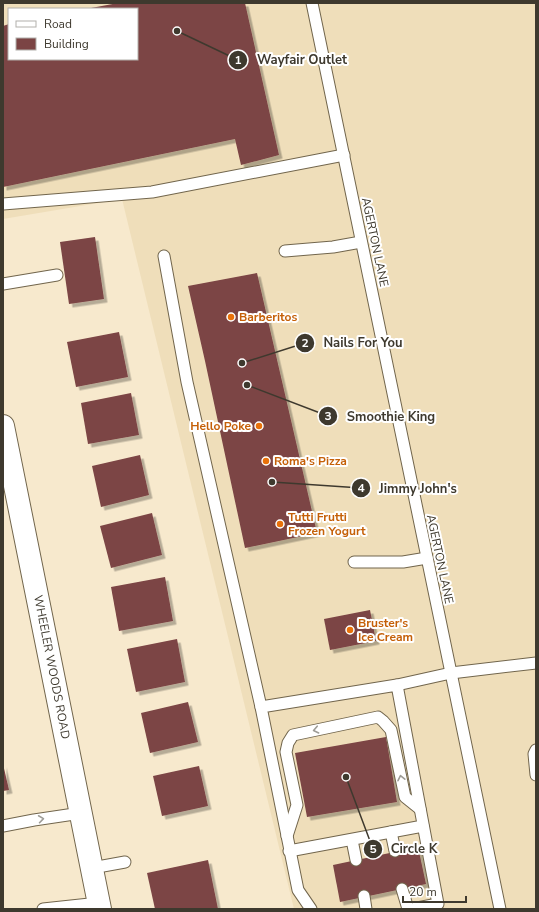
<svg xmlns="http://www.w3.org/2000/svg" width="539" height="912" viewBox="0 0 539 912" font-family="'Nunito Sans',sans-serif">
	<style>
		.built { fill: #efdeba; fill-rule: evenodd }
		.building { fill: #7b4444; filter: url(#shadow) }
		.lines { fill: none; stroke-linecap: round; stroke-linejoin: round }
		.service-casing { stroke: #71654c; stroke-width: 13 }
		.minor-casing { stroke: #71654c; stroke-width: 24 }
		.service { stroke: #fff; stroke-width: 11 }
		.minor { stroke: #fff; stroke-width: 22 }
		.oneway { stroke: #9e9c96 }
		.food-dot { fill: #e8710a; stroke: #fff; stroke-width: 1.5 }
		.labels { text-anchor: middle; stroke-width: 4; stroke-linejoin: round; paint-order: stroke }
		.street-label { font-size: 12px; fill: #3e392e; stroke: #fff }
		.food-label { font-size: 12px; font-weight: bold; fill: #c56008; stroke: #fff; text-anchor: start }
		.leader { fill: none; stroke: #3e392e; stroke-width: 1.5 }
		.callout-dot { fill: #3e392e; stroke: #fff; stroke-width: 1.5 }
		.mark-label { font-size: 12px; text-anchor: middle; font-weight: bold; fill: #fff }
		.callout-label { font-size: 13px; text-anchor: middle; font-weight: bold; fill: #3e392e; stroke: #fff; stroke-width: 4; stroke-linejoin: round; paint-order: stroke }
	</style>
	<defs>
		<filter id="shadow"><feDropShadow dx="3.5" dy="3.5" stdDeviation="0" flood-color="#0004"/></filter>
	</defs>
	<rect width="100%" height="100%" fill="#f7e9cd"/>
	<path class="built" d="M3,3h533v906h-242l-172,-710 -119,20zM9,9h128v50h-128z"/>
	<g class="building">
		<polygon points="118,3 245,3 279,155 241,165 235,139 3,187 3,26 9,24 9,59 137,59 137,9 91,9 91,8"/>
		<polygon points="95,237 104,299 69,304 60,242"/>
		<polygon points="257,273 317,533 245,548 205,361 188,286"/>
		<polygon points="119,332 128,377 76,387 67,342"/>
		<polygon points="131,393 139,435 88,444 81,403"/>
		<polygon points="140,455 149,495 101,507 92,466"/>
		<polygon points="152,513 162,555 111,568 100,526"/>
		<polygon points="165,577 173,621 119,631 111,587"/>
		<polygon points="370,610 376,641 330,650 324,619"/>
		<polygon points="177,639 185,682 136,692 127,649"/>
		<polygon points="188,702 198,742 150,753 141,713"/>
		<polygon points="386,737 397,802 307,817 295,753"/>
		<polygon points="3,764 9,790 3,791"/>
		<polygon points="199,766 208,806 162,816 153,776"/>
		<polygon points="418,847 426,884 340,902 333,865"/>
		<polygon points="208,860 218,909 155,909 147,873"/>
	</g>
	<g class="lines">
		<g class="service-casing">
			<g id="service">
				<polyline points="312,3 500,909"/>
				<polyline points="3,204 152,192 344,155"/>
				<polyline points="285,251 333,247 361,242"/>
				<polyline points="164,256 187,382 261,707"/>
				<polyline points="3,284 57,275"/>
				<polyline points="354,562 403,562 427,558"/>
				<polyline points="397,685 451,673 536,663"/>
				<polyline points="536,750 534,754 536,775"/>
				<polyline points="3,826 34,820 81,813"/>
				<polyline points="391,832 395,851"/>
				<polyline points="287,836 297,805 286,752 288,743 293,735 378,717 383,721 391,730 405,797 420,809"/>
				<polyline points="352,840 356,860"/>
				<polyline points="289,851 423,826"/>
				<polyline points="92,868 125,862"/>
				<polyline points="402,889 408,909"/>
				<polyline points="364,896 366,909"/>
				<polyline points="43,909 99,903"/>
				<polyline points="311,909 298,890 261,707 397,685 438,904 412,909"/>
			</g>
		</g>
		<g class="minor-casing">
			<polyline id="minor" points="3,426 100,909"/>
		</g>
		<use href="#service" class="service"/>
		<use href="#minor" class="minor"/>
	</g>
	<defs><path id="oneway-chevron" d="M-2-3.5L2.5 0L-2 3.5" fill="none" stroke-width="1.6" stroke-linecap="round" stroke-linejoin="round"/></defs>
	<g class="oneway">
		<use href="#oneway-chevron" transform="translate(316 730) rotate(168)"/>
		<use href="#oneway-chevron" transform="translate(401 778) rotate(-102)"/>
		<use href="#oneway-chevron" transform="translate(41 819) rotate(-8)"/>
	</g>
	<g class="food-dot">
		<circle cx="231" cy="317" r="4"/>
		<circle cx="259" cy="426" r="4"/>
		<circle cx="266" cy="461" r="4"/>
		<circle cx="280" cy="524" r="4"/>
		<circle cx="350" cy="630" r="4"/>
	</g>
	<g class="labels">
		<g class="street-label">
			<text transform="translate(375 242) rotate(78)" y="4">AGERTON LANE</text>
			<text transform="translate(440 559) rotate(78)" y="4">AGERTON LANE</text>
			<text transform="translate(52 667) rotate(79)" y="4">WHEELER WOODS ROAD</text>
		</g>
		<g class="food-label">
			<text x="239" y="321">Barberitos</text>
			<text x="251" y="430" text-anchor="end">Hello Poke</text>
			<text x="274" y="465">Roma's Pizza</text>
			<text x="288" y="521">Tutti Frutti<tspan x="288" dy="14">Frozen Yogurt</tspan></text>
			<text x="358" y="627">Bruster's<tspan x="358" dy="14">Ice Cream</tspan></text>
		</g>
	</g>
	<path class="leader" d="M177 31L238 60M242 363L305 343M247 385L328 416M272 482L361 488M346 777L373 849"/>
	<g class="callout-dot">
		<circle cx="177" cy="31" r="4"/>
		<circle cx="242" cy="363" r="4"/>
		<circle cx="247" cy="385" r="4"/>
		<circle cx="272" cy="482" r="4"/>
		<circle cx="346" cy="777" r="4"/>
		<circle cx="238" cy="60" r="10"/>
		<circle cx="305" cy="343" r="10"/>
		<circle cx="328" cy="416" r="10"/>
		<circle cx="361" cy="488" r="10"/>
		<circle cx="373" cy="849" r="10"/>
	</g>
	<g class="mark-label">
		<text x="238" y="64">1</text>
		<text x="305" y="347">2</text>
		<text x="328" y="420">3</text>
		<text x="361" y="492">4</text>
		<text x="373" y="853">5</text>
	</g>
	<g class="callout-label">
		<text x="302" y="64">Wayfair Outlet</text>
		<text x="363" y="347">Nails For You</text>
		<text x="391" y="421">Smoothie King</text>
		<text x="418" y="493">Jimmy John's</text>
		<text x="414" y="853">Circle K</text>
	</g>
	<rect width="539" height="912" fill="none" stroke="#3e392e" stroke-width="8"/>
	<rect x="8" y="8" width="130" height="52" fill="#ffffff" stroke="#b2b0ab"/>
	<rect x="16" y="21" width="20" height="6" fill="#ffffff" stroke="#b2b0ab"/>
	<text x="44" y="28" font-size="12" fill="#3e392e">Road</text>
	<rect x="16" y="38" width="20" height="12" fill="#7b4444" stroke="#b2b0ab"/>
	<text x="44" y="48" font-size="12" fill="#3e392e">Building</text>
	<path d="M403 896v6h63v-6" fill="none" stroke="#3e392e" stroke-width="2"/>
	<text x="409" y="896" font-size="12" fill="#3e392e" stroke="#ffffff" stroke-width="3" paint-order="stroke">20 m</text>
</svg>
